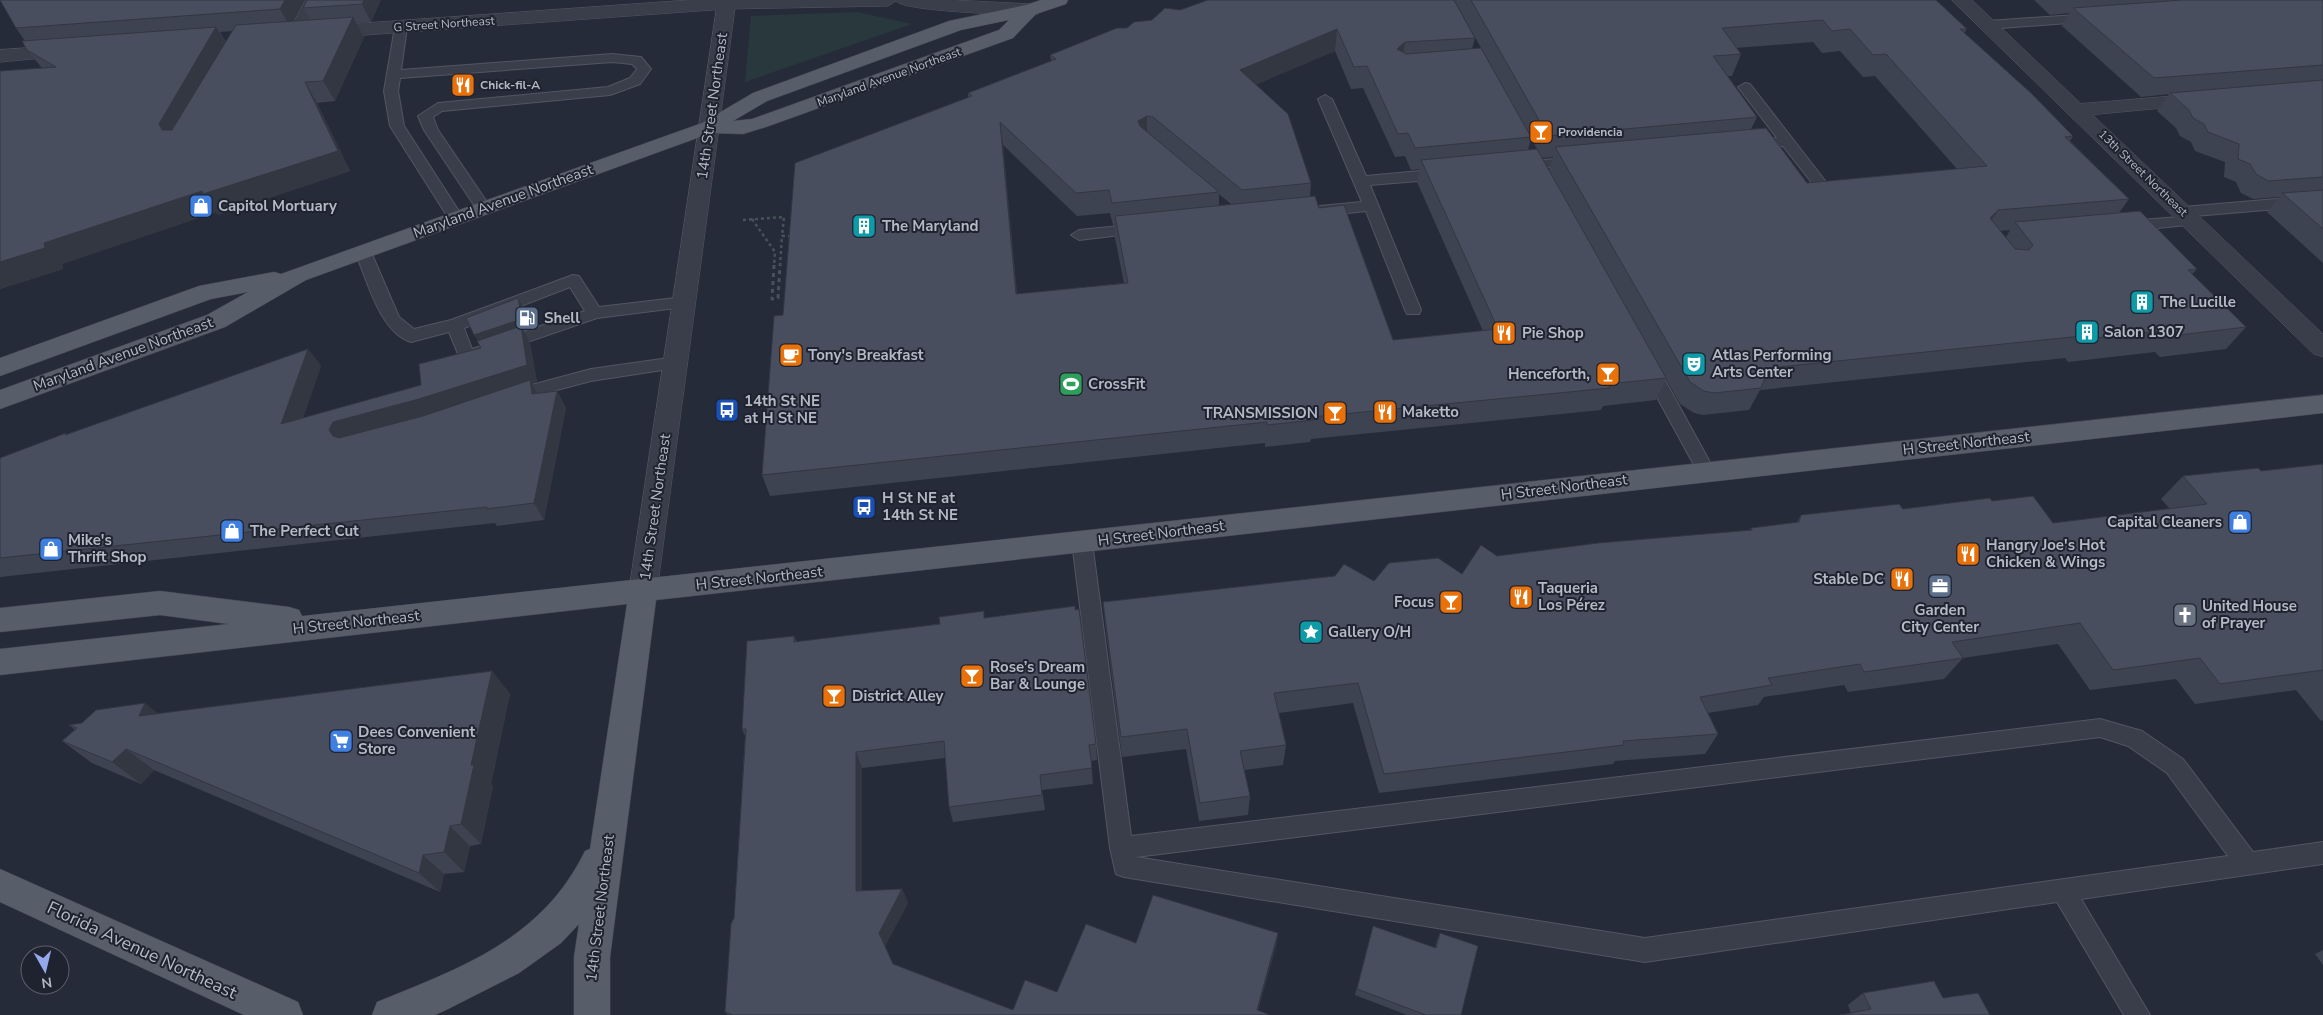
<svg xmlns="http://www.w3.org/2000/svg" width="2323" height="1015" viewBox="0 0 2323 1015" font-family="'Nunito Sans',sans-serif">
	<style>
		.green { fill: #29383c }
		.lines { fill: none; stroke-linecap: round; stroke-linejoin: round }
		.service-casing { stroke: #525663; stroke-width: 2 }
		.minor-casing { stroke: #525663; stroke-width: 1 }
		.tertiary-casing { stroke: #525663; stroke-width: 1 }
		.primary-casing { stroke: #434754; stroke-width: 1 }
		.path-far1 { stroke: #465358; stroke-width: 2.5; stroke-dasharray: 3 3; stroke-linecap: butt }
		.path { stroke: #465358; stroke-width: 3; stroke-dasharray: 4 4; stroke-linecap: butt }
		.service { fill: #3a3e4b; fill-rule: evenodd }
		.minor { fill: #3a3e4b; fill-rule: evenodd }
		.tertiary { fill: #3a3e4b; fill-rule: evenodd }
		.primary { fill: #585d6a; fill-rule: evenodd }
		.wall { fill: #3e4351; fill-rule: evenodd }
		.shaded-wall { fill: #323742 }
		.building { fill: #484e5e; stroke: #323742 }
		.labels { text-anchor: middle; stroke-width: 4; stroke-linejoin: round; paint-order: stroke }
		.far-street-label { font-size: 12px; fill: #b5b9c6; stroke: #1f2330 }
		.far-poi-label { font-size: 12px; font-weight: bold; fill: #b5b9c6; stroke: #1f2330; text-anchor: start }
		.street-label { font-size: 15px; fill: #b5b9c6; stroke: #1f2330 }
		.poi-label { font-size: 15px; font-weight: bold; fill: #b5b9c6; stroke: #1f2330; text-anchor: start }
		.near-street-label { font-size: 18px; fill: #b5b9c6; stroke: #1f2330 }
	</style>
	<rect width="100%" height="100%" fill="#262b3a"/>
	<polygon class="green" points="857,12 912,24 745,82 751,16"/>
	<g class="lines">
		<g class="service-casing">
			<g id="service">
				<polygon points="2091,14 2097,18 2096,21 1988,29 1982,25 1988,21"/>
				<polygon points="401,23 407,27 401,70 612,54 641,57 651,69 640,84 610,95 442,111 433,117 438,130 491,208 483,213 478,211 424,130 418,116 438,103 608,87 630,78 637,69 632,64 612,62 400,78 398,91 404,126 464,219 456,224 451,222 390,126 384,91 395,27"/>
				<polygon points="1745,83 1750,84 1833,191 1835,194 1833,197 1823,197 1783,146 1746,147 1744,144 1746,141 1777,138 1738,87"/>
				<polygon points="1325,95 1332,99 1366,176 1442,169 1449,174 1442,179 1370,185 1421,310 1419,314 1407,314 1405,310 1366,211 1320,216 1312,211 1320,206 1362,202 1318,99"/>
				<polygon points="1577,157 1584,161 1582,164 1520,170 1513,166 1520,162"/>
				<polygon points="2323,195 2323,205 2183,217 2175,212 2183,207"/>
				<polygon points="2192,216 2200,221 2197,224 2128,231 2120,226 2128,221"/>
				<polygon points="1141,224 1149,229 1146,232 1079,240 1071,235 1079,230"/>
				<path d="M363,247l6,1 2,4 28,65 15,12 37,-9 122,-45 6,1 20,31 85,-10 6,1 2,4 -2,4 -6,1 -87,11 -130,45 -6,-2 -12,-29 -38,10c-31,-9 -44,-63 -56,-90l2,-4zM570,287l15,24 -113,38 -8,-21z"/>
				<polygon points="676,357 682,359 685,363 682,367 591,381 511,402 505,400 502,396 505,392 591,369"/>
				<polygon points="1649,360 1655,362 1712,466 1715,471 1712,476 1706,478 1700,476 1640,366 1643,362"/>
				<path d="M1082,534l7,3 3,5 39,294 969,-117 42,12 41,28 70,93 70,-10v22l-242,35 69,116h-26l-67,-113 -412,60 -521,-85 -8,-3 -6,-26 -38,-306 3,-5zM2100,737l28,9 39,27 61,83 -583,82 -509,-81z"/>
			</g>
		</g>
		<g class="minor-casing">
			<g id="minor">
				<polygon points="306,0 324,0 305,37 291,37 288,33"/>
				<path d="M690,0h262l79,4 7,2 2,4 -2,4 -7,2c-20,-2 -125,-4 -135,-15l-8,5 -162,3 -403,29 -7,-2 -3,-4 3,-4 7,-2z"/>
				<polygon points="68,45 75,47 78,51 75,55 0,62 0,50"/>
				<polygon points="2199,94 2206,96 2209,100 2206,104 2077,116 2070,114 2067,110 2070,106 2077,104"/>
			</g>
		</g>
		<g class="tertiary-casing">
			<g id="tertiary">
				<polygon points="718,0 736,0 657,591 653,599 643,603 633,599 629,591"/>
				<polygon points="1952,0 1972,0 2323,334 2323,357 2314,354"/>
			</g>
		</g>
		<g class="primary-casing">
			<g id="primary">
				<path d="M1041,0h27l-2,4 -30,10 -23,24 -247,89 -23,7 -32,-1 -405,147 -81,47 -225,82v-19l207,-75 41,-23 -37,7 -211,77v-18l199,-72 75,-14 7,2 421,-151 51,-30 196,-72 77,-16zM1009,20l-10,10 -247,89 -19,2 34,-20 194,-71z"/>
				<path d="M2323,395v18l-1667,187 -46,357v58h-36v-58l5,-33 -18,19 -42,30 -71,36 -13,6h-63l5,-13c86,-35 165,-63 208,-151l5,-2 37,-245 -627,71v-26l229,-25 -69,-9 -160,17v-24l160,-17 129,16 10,3 3,6z"/>
				<polygon points="0,869 298,1002 303,1015 244,1015 0,902"/>
			</g>
		</g>
		<g class="path-far1">
			<polyline points="752,219 775,252 774,266"/>
			<polyline points="743,220 784,217 782,236"/>
			<polyline points="780,266 782,236 791,236"/>
		</g>
		<polyline class="path" points="774,265 772,299 778,298 780,265"/>
		<use href="#service" class="service"/>
		<use href="#minor" class="minor"/>
		<use href="#tertiary" class="tertiary"/>
		<use href="#primary" class="primary"/>
	</g>
	<g class="wall">
		<path d="M0,0h305l-12,21 17,-1 -7,-12 78,-8 -10,22 -15,1 8,14 -29,64 -18,2 33,68 -132,44 -2,-3 -154,52 1,5 -63,20 42,-221 -15,-18 -2,-9 -9,-13zM232,31l-6,11 -6,-10z"/>
		<path d="M1454,0h482l31,29 -3,4 109,103 -3,5 59,58 -10,14 78,56 -5,5 54,53 -20,22 -66,8 -5,-5 -87,10 -3,-4 -305,32 -11,20 -46,5 -9,-2 -14,-9 -14,-25 -10,21 -53,6 -2,4 -290,29 -1,3 -45,5v-4l-495,53 -8,-21 21,-160 185,-217v-5l83,-32 -1,-6 130,-45 295,28 -3,11 27,31zM1813,42l9,11 18,-2 23,26 12,-1 82,93 -150,14 -56,-54 6,-12 -30,-41h5l9,-22 -5,-6zM1335,51l16,38 12,-1 32,69 10,-1 6,14 8,-1 -2,13 66,149 -90,9 -74,-132 -9,-11 1,-14 -55,-99zM1531,138l6,11 -9,1zM1003,145l74,71 33,-3 3,12h2v13l9,45 -107,11zM1553,157l-4,13 -7,-12zM1219,194l1,1 11,9 -12,2zM2010,230l-4,7 -6,-6z"/>
		<polygon points="2034,0 2323,0 2323,263 2267,212 2279,197 2253,199 2241,193 2236,182 2224,177 2225,162 2195,151 2191,142 2180,136 2176,128 2157,111 2169,94 2141,97 2062,26 2069,13 2050,15"/>
		<polygon points="518,298 523,307 527,328 523,330 530,343 537,382 532,383 537,393 557,391 566,408 544,520 497,526 495,523 0,577 0,458 308,349 321,366 303,418 421,385 481,348"/>
		<polygon points="2323,464 2323,720 2321,721 2296,690 2195,704 2176,679 2090,690 2058,644 1963,658 1944,679 1848,692 1844,685 1764,697 1758,705 1708,713 1718,734 1705,754 1615,761 1613,764 1379,793 1353,703 1279,713 1286,745 1283,765 1244,770 1250,796 1248,815 1199,821 1186,749 1122,757 1105,623 1103,602 1462,574 1497,556 1750,530 1751,528 1797,522 1801,515 1903,509 1992,501 2053,523 2170,509 2161,499 2183,476 2261,471"/>
		<polygon points="985,618 1096,744 1097,760 1091,761 1093,784 1042,790 1045,810 953,822 949,807 945,758 862,768 862,891 902,889 908,903 885,946 893,964 1013,1010 1057,992 1136,943 1278,933 1276,946 1258,1010 1270,1015 728,1015 725,1012 734,918 745,736 742,729 794,636 797,642"/>
		<polygon points="492,671 510,694 491,784 493,786 481,844 470,846 464,872 444,874 440,892 154,770 141,784 92,763 62,741 75,730 69,725"/>
		<polygon points="1373,926 1435,948 1437,940 1440,933 1461,1015 1407,1015 1355,995"/>
		<polygon points="2323,950 2323,965 2315,954"/>
		<polygon points="1863,993 1943,998 1851,1013 1848,1005"/>
	</g>
	<g class="shaded-wall">
		<polygon points="285,0 305,0 290,27 280,9"/>
		<polygon points="364,0 381,0 371,22 362,4"/>
		<polygon points="353,17 364,37 335,101 323,81"/>
		<polygon points="216,27 229,47 173,145 159,124"/>
		<polygon points="1337,29 1335,51 1239,92 1240,70"/>
		<polygon points="1405,42 1402,64 1397,49"/>
		<polygon points="305,82 317,103 350,171 218,215 216,212 62,264 63,269 0,289 0,262 44,243"/>
		<polygon points="1147,116 1147,138 1138,121"/>
		<polygon points="1000,122 1003,145 1019,317 1016,294"/>
		<polygon points="1998,210 1984,232 1990,218"/>
		<polygon points="518,298 523,307 527,328 523,330 530,343 537,382 532,383 539,397 341,447 329,430 333,422 527,365 480,344 474,335"/>
		<polygon points="308,349 321,366 295,441 281,424"/>
		<polygon points="557,391 566,408 544,520 534,503"/>
		<polygon points="492,671 510,694 491,784 493,786 481,844 461,824 471,765"/>
		<polygon points="145,703 172,725 139,716"/>
		<polygon points="126,749 154,770 141,784 112,762"/>
		<polygon points="856,752 862,768 862,905 856,891"/>
		<polygon points="450,826 470,846 464,872 444,852"/>
		<polygon points="423,855 444,874 440,892 419,873"/>
		<polygon points="902,889 908,903 885,946 879,933"/>
		<polygon points="1278,933 1276,946 1257,1015 1257,1010"/>
	</g>
	<g class="building">
		<polygon points="0,0 285,0 280,9 16,28"/>
		<polygon points="307,0 364,0 362,4 303,8"/>
		<polygon points="1208,0 1454,0 1475,38 1405,42 1397,49 1406,54 1481,48 1531,137 1415,148 1408,133 1398,134 1367,66 1354,67 1337,29 1240,70 1288,114 1311,183 1242,190 1153,117 1147,116 1138,121 1140,126 1219,192 1112,203 1109,190 1076,193 1000,122 1016,294 1128,283 1115,216 1315,196 1319,208 1344,205 1393,340 1498,329 1421,160 1537,149 1666,378 1608,384 1610,388 1312,417 1313,420 1267,425 1267,422 762,475 774,316 783,315 795,163 972,96 968,93 1056,59 1050,55 1117,28 1127,28 1134,22 1152,20 1165,8 1180,10"/>
		<polygon points="1471,0 1936,0 1967,29 1960,29 2031,93 2073,136 2065,137 2129,199 1998,210 1990,218 2015,249 2029,250 2033,245 2015,222 2140,211 2197,269 2188,270 2246,327 2179,335 2174,330 2085,339 2082,336 1769,368 1761,388 1714,393 1704,391 1690,382 1555,147 1766,128 1807,183 1987,166 1886,54 1873,55 1850,29 1832,31 1823,20 1722,28 1741,54 1713,56 1757,117 1548,136"/>
		<polygon points="2182,0 2323,0 2323,65 2154,78 2073,8"/>
		<polygon points="353,17 323,81 305,82 338,151 203,194 202,191 44,243 45,248 0,262 0,71 56,67 27,50 22,41 216,27 159,124 162,130 172,130 236,25"/>
		<polygon points="2323,80 2323,177 2268,181 2256,174 2250,164 2238,159 2239,144 2208,132 2204,124 2193,118 2189,110 2170,93"/>
		<polygon points="2323,190 2323,229 2282,193"/>
		<polygon points="518,298 522,319 474,335 466,318"/>
		<polygon points="521,326 527,365 419,399 333,422 329,430 333,436 339,438 423,416 530,380 532,394 557,391 534,503 486,509 487,507 0,558 0,458 66,433 65,435 308,349 281,424 421,385 419,364 481,348 477,341"/>
		<polygon points="2323,464 2323,670 2220,684 2200,658 2113,670 2080,623 1952,642 1963,658 1864,672 1860,664 1768,678 1772,685 1700,697 1718,734 1623,741 1624,745 1384,774 1358,683 1274,693 1286,745 1240,751 1250,796 1200,803 1187,729 1121,737 1103,602 1335,576 1344,564 1374,581 1389,563 1438,558 1462,574 1481,545 1497,556 1598,543 1752,530 1751,528 1799,522 1801,515 1899,504 1903,509 1990,498 1992,501 2033,496 2053,523 2207,504 2183,476 2258,468 2261,471"/>
		<polygon points="1075,606 1075,610 1079,609 1096,744 1089,745 1092,768 1040,775 1042,795 949,807 944,741 856,752 856,891 902,889 879,933 893,964 1013,1010 1025,980 1057,992 1086,924 1136,943 1153,895 1278,933 1257,1010 1270,1015 733,1015 725,1012 731,924 734,918 746,729 742,729 747,641 794,636 794,642 940,624 939,617 984,611 984,618"/>
		<polygon points="492,671 471,765 474,765 461,824 450,826 444,852 423,855 419,873 126,749 112,762 62,741 77,728 69,725 82,723 96,710 145,703 139,716"/>
		<polygon points="1373,926 1436,948 1440,933 1478,946 1461,1015 1426,1015 1357,989"/>
		<polygon points="1934,981 1943,998 1978,993 1990,1015 1840,1015 1871,1009 1863,993"/>
	</g>
	<defs>
		<g id="restaurant-square" transform="scale(1.25)"><rect x="-9" y="-9" width="18" height="18" rx="4" fill="#e8710a" stroke="#1f2330"/><path d="M-5-6h1v4h1v-4h1v4h1v-4h1v5L-1.5 .5V6h-2V.5L-5-1ZM5-6V6H3V1.5H1.5Q1.5-4 5-6Z" fill="#fff"/></g>
		<g id="bar-square" transform="scale(1.25)"><rect x="-9" y="-9" width="18" height="18" rx="4" fill="#e8710a" stroke="#1f2330"/><path d="M-6-5H6L.8 .8V4.5H3.5V6h-7V4.5H-.8V.8Z" fill="#fff"/></g>
		<g id="shop-square" transform="scale(1.25)"><rect x="-9" y="-9" width="18" height="18" rx="4" fill="#3f7fe0" stroke="#1f2330"/><path d="M-5-2.5h2.3a2.7 3.5 0 0 1 5.4 0H5L5.5 6h-11ZM-1.5-2.5h3a1.5 2.3 0 0 0-3 0Z" fill="#fff"/></g>
		<g id="building-square" transform="scale(1.25)"><rect x="-9" y="-9" width="18" height="18" rx="4" fill="#0f9aa8" stroke="#1f2330"/><path d="M-4-6H4V6H1V3H-1V6H-4ZM-2.5-4.3h1.7v1.8h-1.7ZM.8-4.3h1.7v1.8H.8ZM-2.5-1h1.7V.8h-1.7ZM.8-1h1.7V.8H.8Z" fill="#fff"/></g>
		<g id="fuel-square" transform="scale(1.25)"><rect x="-9" y="-9" width="18" height="18" rx="4" fill="#5c6f8a" stroke="#1f2330"/><path d="M-5.5-6h7V0h2V4h1.3V-2.5L3-4.5l.8-.8L6-3V5H2.5V1h-1V6h-7ZM-4.2-4.7v3.2H.2V-4.7Z" fill="#fff"/></g>
		<g id="cafe-square" transform="scale(1.25)"><rect x="-9" y="-9" width="18" height="18" rx="4" fill="#e8710a" stroke="#1f2330"/><path d="M-5.5-4.5H6V0H3Q3 3.5 0 3.5H-2.5Q-5.5 3.5-5.5 0ZM3-3.2v2h1.7v-2ZM-6 4.5H4V6H-6Z" fill="#fff"/></g>
		<g id="theatre-square" transform="scale(1.25)"><rect x="-9" y="-9" width="18" height="18" rx="4" fill="#0f9aa8" stroke="#1f2330"/><path d="M-5-5.5Q0-4 5-5.5V0Q5 5 0 6Q-5 5-5 0ZM-3.3-2.5H-1v1.5H-3.3ZM1-2.5H3.3v1.5H1ZM-2.8 1Q0 5.5 2.8 1Z" fill="#fff"/></g>
		<g id="stadium-square" transform="scale(1.25)"><rect x="-9" y="-9" width="18" height="18" rx="4" fill="#2e9e5b" stroke="#1f2330"/><path d="M0-5a6.5 5 0 1 0 0 10a6.5 5 0 1 0 0-10ZM-3.5-1.8h7v3.6h-7Z" fill="#fff"/></g>
		<g id="bus-square" transform="scale(1.25)"><rect x="-9" y="-9" width="18" height="18" rx="4" fill="#1a4fb4" stroke="#1f2330"/><path d="M-5-6H5V4H4V6H2V4H-2V6H-4V4H-5ZM-3.5-4V0h7V-4ZM-3.5 1.2v1.5H-2V1.2ZM2 1.2v1.5H3.5V1.2Z" fill="#fff"/></g>
		<g id="office-square" transform="scale(1.25)"><rect x="-9" y="-9" width="18" height="18" rx="4" fill="#5c6f8a" stroke="#1f2330"/><path d="M-6-3h4V-5.5h4V-3h4V5H-6ZM-1-4.5V-3h2v-1.5ZM-6 0V1H6V0Z" fill="#fff"/></g>
		<g id="church-square" transform="scale(1.25)"><rect x="-9" y="-9" width="18" height="18" rx="4" fill="#6b7280" stroke="#1f2330"/><path d="M-1.2-6h2.4v3.5h3.3v2.4h-3.3V6h-2.4V-.1h-3.3v-2.4h3.3Z" fill="#fff"/></g>
		<g id="sight-square" transform="scale(1.25)"><rect x="-9" y="-9" width="18" height="18" rx="4" fill="#0f9aa8" stroke="#1f2330"/><path d="M0-6L1.8-2.2L6-1.7L2.9 1.2L3.7 5.4L0 3.3L-3.7 5.4L-2.9 1.2L-6-1.7L-1.8-2.2Z" fill="#fff"/></g>
		<g id="supermarket-square" transform="scale(1.25)"><rect x="-9" y="-9" width="18" height="18" rx="4" fill="#3f7fe0" stroke="#1f2330"/><path d="M-6-5.5h2.5l.6 2H6L4.5 2H-2.5L-4.4-4H-6ZM-1.5 3.2a1.3 1.3 0 1 0 .1 0ZM3 3.2a1.3 1.3 0 1 0 .1 0Z" fill="#fff"/></g>
	</defs>
	<g fill-rule="evenodd">
		<use href="#restaurant-square" x="463" y="85"/>
		<use href="#bar-square" x="1541" y="132"/>
		<use href="#shop-square" x="201" y="206"/>
		<use href="#building-square" x="864" y="226"/>
		<use href="#building-square" x="2142" y="302"/>
		<use href="#fuel-square" x="527" y="318"/>
		<use href="#building-square" x="2087" y="332"/>
		<use href="#restaurant-square" x="1504" y="333"/>
		<use href="#cafe-square" x="791" y="355"/>
		<use href="#theatre-square" x="1694" y="364"/>
		<use href="#bar-square" x="1608" y="374"/>
		<use href="#stadium-square" x="1071" y="384"/>
		<use href="#bus-square" x="727" y="410"/>
		<use href="#restaurant-square" x="1385" y="412"/>
		<use href="#bar-square" x="1335" y="413"/>
		<use href="#bus-square" x="864" y="507"/>
		<use href="#shop-square" x="2240" y="522"/>
		<use href="#shop-square" x="232" y="531"/>
		<use href="#shop-square" x="51" y="549"/>
		<use href="#restaurant-square" x="1968" y="554"/>
		<use href="#restaurant-square" x="1902" y="579"/>
		<use href="#office-square" x="1940" y="586"/>
		<use href="#restaurant-square" x="1521" y="597"/>
		<use href="#bar-square" x="1451" y="602"/>
		<use href="#church-square" x="2185" y="615"/>
		<use href="#sight-square" x="1311" y="632"/>
		<use href="#bar-square" x="972" y="676"/>
		<use href="#bar-square" x="834" y="696"/>
		<use href="#supermarket-square" x="341" y="741"/>
	</g>
	<g class="labels">
		<g class="far-street-label">
			<text transform="translate(444 24) rotate(-4)" y="4">G Street Northeast</text>
			<text transform="translate(889 77) rotate(-20)" y="4">Maryland Avenue Northeast</text>
			<text transform="translate(2143 173) rotate(44)" y="4">13th Street Northeast</text>
		</g>
		<g class="far-poi-label">
			<text x="480" y="89">Chick-fil-A</text>
			<text x="1558" y="136">Providencia</text>
		</g>
		<g class="street-label">
			<text transform="translate(712 106) rotate(-82)" y="5">14th Street Northeast</text>
			<text transform="translate(503 201) rotate(-20)" y="5">Maryland Avenue Northeast</text>
			<text transform="translate(123 354) rotate(-20)" y="5">Maryland Avenue Northeast</text>
			<text transform="translate(1966 443) rotate(-6)" y="5">H Street Northeast</text>
			<text transform="translate(1564 487) rotate(-7)" y="5">H Street Northeast</text>
			<text transform="translate(655 507) rotate(-82)" y="5">14th Street Northeast</text>
			<text transform="translate(1161 533) rotate(-7)" y="5">H Street Northeast</text>
			<text transform="translate(759 578) rotate(-6)" y="5">H Street Northeast</text>
			<text transform="translate(356 622) rotate(-6)" y="5">H Street Northeast</text>
			<text transform="translate(600 908) rotate(-83)" y="5">14th Street Northeast</text>
		</g>
		<g class="poi-label">
			<text x="218" y="211">Capitol Mortuary</text>
			<text x="882" y="231">The Maryland</text>
			<text x="2160" y="307">The Lucille</text>
			<text x="544" y="323">Shell</text>
			<text x="2104" y="337">Salon 1307</text>
			<text x="1522" y="338">Pie Shop</text>
			<text x="808" y="360">Tony's Breakfast</text>
			<text x="1712" y="360">Atlas Performing<tspan x="1712" dy="17">Arts Center</tspan></text>
			<text x="1590" y="379" text-anchor="end">Henceforth,</text>
			<text x="1088" y="389">CrossFit</text>
			<text x="744" y="406">14th St NE<tspan x="744" dy="17">at H St NE</tspan></text>
			<text x="1402" y="417">Maketto</text>
			<text x="1318" y="418" text-anchor="end">TRANSMISSION</text>
			<text x="882" y="503">H St NE at<tspan x="882" dy="17">14th St NE</tspan></text>
			<text x="2222" y="527" text-anchor="end">Capital Cleaners</text>
			<text x="250" y="536">The Perfect Cut</text>
			<text x="68" y="545">Mike's<tspan x="68" dy="17">Thrift Shop</tspan></text>
			<text x="1986" y="550">Hangry Joe's Hot<tspan x="1986" dy="17">Chicken &amp; Wings</tspan></text>
			<text x="1884" y="584" text-anchor="end">Stable DC</text>
			<text x="1538" y="593">Taqueria<tspan x="1538" dy="17">Los Pérez</tspan></text>
			<text x="1434" y="607" text-anchor="end">Focus</text>
			<text x="2202" y="611">United House<tspan x="2202" dy="17">of Prayer</tspan></text>
			<text x="1940" y="615" text-anchor="middle">Garden<tspan x="1940" dy="17">City Center</tspan></text>
			<text x="1328" y="637">Gallery O/H</text>
			<text x="990" y="672">Rose’s Dream<tspan x="990" dy="17">Bar &amp; Lounge</tspan></text>
			<text x="852" y="701">District Alley</text>
			<text x="358" y="737">Dees Convenient<tspan x="358" dy="17">Store</tspan></text>
		</g>
		<g class="near-street-label">
			<text transform="translate(142 950) rotate(25)" y="6">Florida Avenue Northeast</text>
		</g>
	</g>
	<g transform="translate(45 970) rotate(172)"><circle r="24" fill="#1f2330" stroke="#5b5f6c"/>
	<path d="M0-4L9 19L0 12L-9 19Z" fill="#94a8ec"/>
	<text y="-8" font-size="14" font-weight="bold" text-anchor="middle" fill="#b5b9c6">N</text>
	</g>
</svg>
